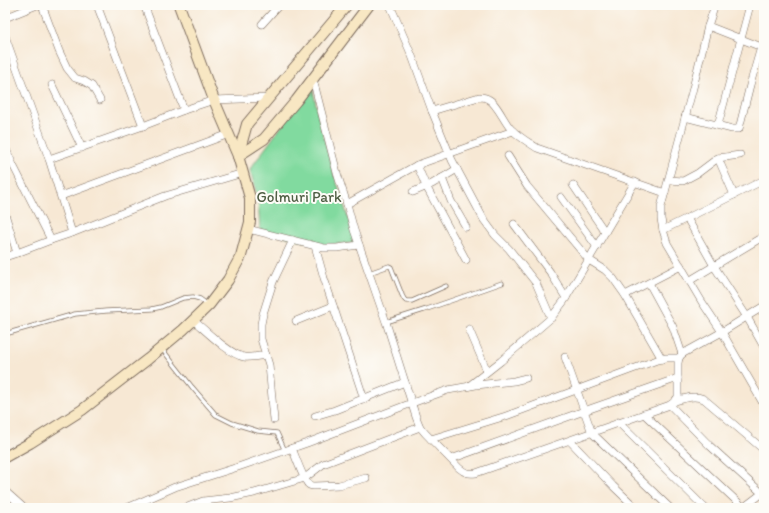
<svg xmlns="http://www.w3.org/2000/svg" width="769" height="513" viewBox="0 0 769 513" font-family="Itim,sans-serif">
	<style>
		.green { fill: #81da9f; stroke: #5e825e }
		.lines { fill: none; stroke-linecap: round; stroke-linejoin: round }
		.lane-casing { stroke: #7d6c5e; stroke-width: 5 }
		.street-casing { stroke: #7d6c5e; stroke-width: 8 }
		.secondary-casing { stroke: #7d6c5e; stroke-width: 12 }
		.lane { stroke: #fff; stroke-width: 3.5 }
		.street { stroke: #fff; stroke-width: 7 }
		.secondary { stroke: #f8e7c3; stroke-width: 10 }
		.labels { text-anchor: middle; stroke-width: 4; stroke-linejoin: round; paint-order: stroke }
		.park-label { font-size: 15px; fill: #505f45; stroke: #fdfcf7 }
	</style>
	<rect width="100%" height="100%" fill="#fdfcf7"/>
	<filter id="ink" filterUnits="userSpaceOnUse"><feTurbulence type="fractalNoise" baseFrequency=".025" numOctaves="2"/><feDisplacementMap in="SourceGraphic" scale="8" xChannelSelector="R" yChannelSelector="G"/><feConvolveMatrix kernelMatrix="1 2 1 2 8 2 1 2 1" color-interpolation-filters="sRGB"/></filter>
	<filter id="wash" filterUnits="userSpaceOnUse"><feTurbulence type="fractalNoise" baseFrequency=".012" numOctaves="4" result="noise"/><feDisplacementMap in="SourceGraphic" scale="16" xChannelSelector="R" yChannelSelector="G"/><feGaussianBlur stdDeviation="0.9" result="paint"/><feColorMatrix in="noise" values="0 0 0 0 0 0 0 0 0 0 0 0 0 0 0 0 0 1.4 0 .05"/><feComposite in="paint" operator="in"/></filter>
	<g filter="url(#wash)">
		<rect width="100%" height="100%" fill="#f7e8d4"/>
		<polygon class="green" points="312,85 319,120 330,160 353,234 354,243 320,245 260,230 258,200 250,169"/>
	</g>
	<g filter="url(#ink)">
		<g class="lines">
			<g class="lane-casing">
				<g id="lane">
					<polyline points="369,273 389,266 391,267 402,295 404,299 406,301 412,301 446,286"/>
					<polyline points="386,322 427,309 502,283"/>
					<polyline points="5,334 75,314 106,311 152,309 161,307 183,298 193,297 200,299 208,305"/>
					<polyline points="162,349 192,387 216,415 232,423 258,431 277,433 285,451"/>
				</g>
			</g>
			<g class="street-casing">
				<g id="street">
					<polyline points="42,5 59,51 67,68 75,78 84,81 92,86 100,100"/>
					<polyline points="97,5 143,126"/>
					<polyline points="144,5 184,110"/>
					<polyline points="390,5 412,56 432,111 452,160 484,220 495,235 509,249 536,283 551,318"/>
					<polyline points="715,5 708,26 693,88 661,207 661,219 663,230 667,243 702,302 722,332 764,405"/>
					<polyline points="5,18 37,5"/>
					<polyline points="262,24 279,5"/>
					<polyline points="708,26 764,48"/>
					<polyline points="5,36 49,159 72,233"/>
					<path d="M313,79l24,94 10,31 7,26 32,92 30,95 4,10 5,6 34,35c6,5 9,6 17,5l194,-68 5,-4 3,-4v-34l1,-5 3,-4 40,-22 42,-26"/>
					<polyline points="52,85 82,148"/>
					<path d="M432,111l47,-14c3,0 6,0 9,2 9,4 16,23 23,30 8,8 17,13 26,19l128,45"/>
					<polyline points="685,117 732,129 739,129 750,85 761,47"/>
					<polyline points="718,125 750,5"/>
					<polyline points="5,147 13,165 51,240"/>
					<polyline points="508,156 527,186 589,260 605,270 613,278 625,295 662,359"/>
					<polyline points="718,158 734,195"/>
					<polyline points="49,159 143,126 184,110 214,100 269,98"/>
					<polyline points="417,165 426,186 466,260"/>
					<polyline points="442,178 451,201 466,227"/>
					<polyline points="669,180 683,181 698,173 718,158 740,155"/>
					<polyline points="573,185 605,232"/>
					<polyline points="413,192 432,184 457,169"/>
					<polyline points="61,196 229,134"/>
					<polyline points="561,197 597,247"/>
					<polyline points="347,204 417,165 513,131"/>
					<polyline points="5,214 17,253"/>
					<polyline points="687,218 714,266 747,317 764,347"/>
					<polyline points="514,224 550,272 566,298"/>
					<polyline points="248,229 324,248 337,248 359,245"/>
					<polyline points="663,230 764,180"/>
					<polyline points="315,246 324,278 364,399"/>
					<polyline points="5,257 17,253 51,240 72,233 165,196 243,173"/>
					<polyline points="689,281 764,236"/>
					<polyline points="649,283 673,327 682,354"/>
					<polyline points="625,295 681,266"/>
					<path d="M193,320c12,10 37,35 51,37 7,1 15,-1 22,-2"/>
					<polyline points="296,321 333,306"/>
					<polyline points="469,329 487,371"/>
					<polyline points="565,357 592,433 670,508"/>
					<polyline points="469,386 501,361 551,318 564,301 635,182"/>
					<path d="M675,401c11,-3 19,-6 29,-2l60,51"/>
					<polyline points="670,405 710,446 764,495"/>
					<polyline points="644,414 744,508"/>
					<polyline points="315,416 335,410 405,382"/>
					<polyline points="274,420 269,365 261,339 261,324 263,314 273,282 293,240"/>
					<polyline points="618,422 705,508"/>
					<polyline points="431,439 506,416 657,360 666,358 679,358"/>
					<polyline points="570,441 613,486 636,508"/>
					<path d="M292,448c4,10 10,28 16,36 2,2 3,2 6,2l25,-1 27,-7"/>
					<polyline points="451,459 584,411 678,378"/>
					<polyline points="5,491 24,508"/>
					<polyline points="127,508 175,487 238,467 307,443 412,403 448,390 476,385 514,381 526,378"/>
					<polyline points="185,508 203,501 230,498 254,493 305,478 323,464 420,427"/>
					<polyline points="743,508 764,492"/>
				</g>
			</g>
			<g class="secondary-casing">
				<g id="secondary">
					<polyline points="238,156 264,139 296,101 369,5"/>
					<polyline points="238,156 247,124 347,5"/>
					<polyline points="5,457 30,443 82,410 148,359 183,330 209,305 228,280 241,256 250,222 250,198 238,156 214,100 179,5"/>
				</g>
			</g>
			<use href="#lane" class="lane"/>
			<use href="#street" class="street"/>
			<use href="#secondary" class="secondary"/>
		</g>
	</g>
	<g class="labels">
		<g class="park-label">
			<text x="299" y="202">Golmuri Park</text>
		</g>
	</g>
	<rect width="769" height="513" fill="none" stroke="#fdfcf7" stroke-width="20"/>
</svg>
